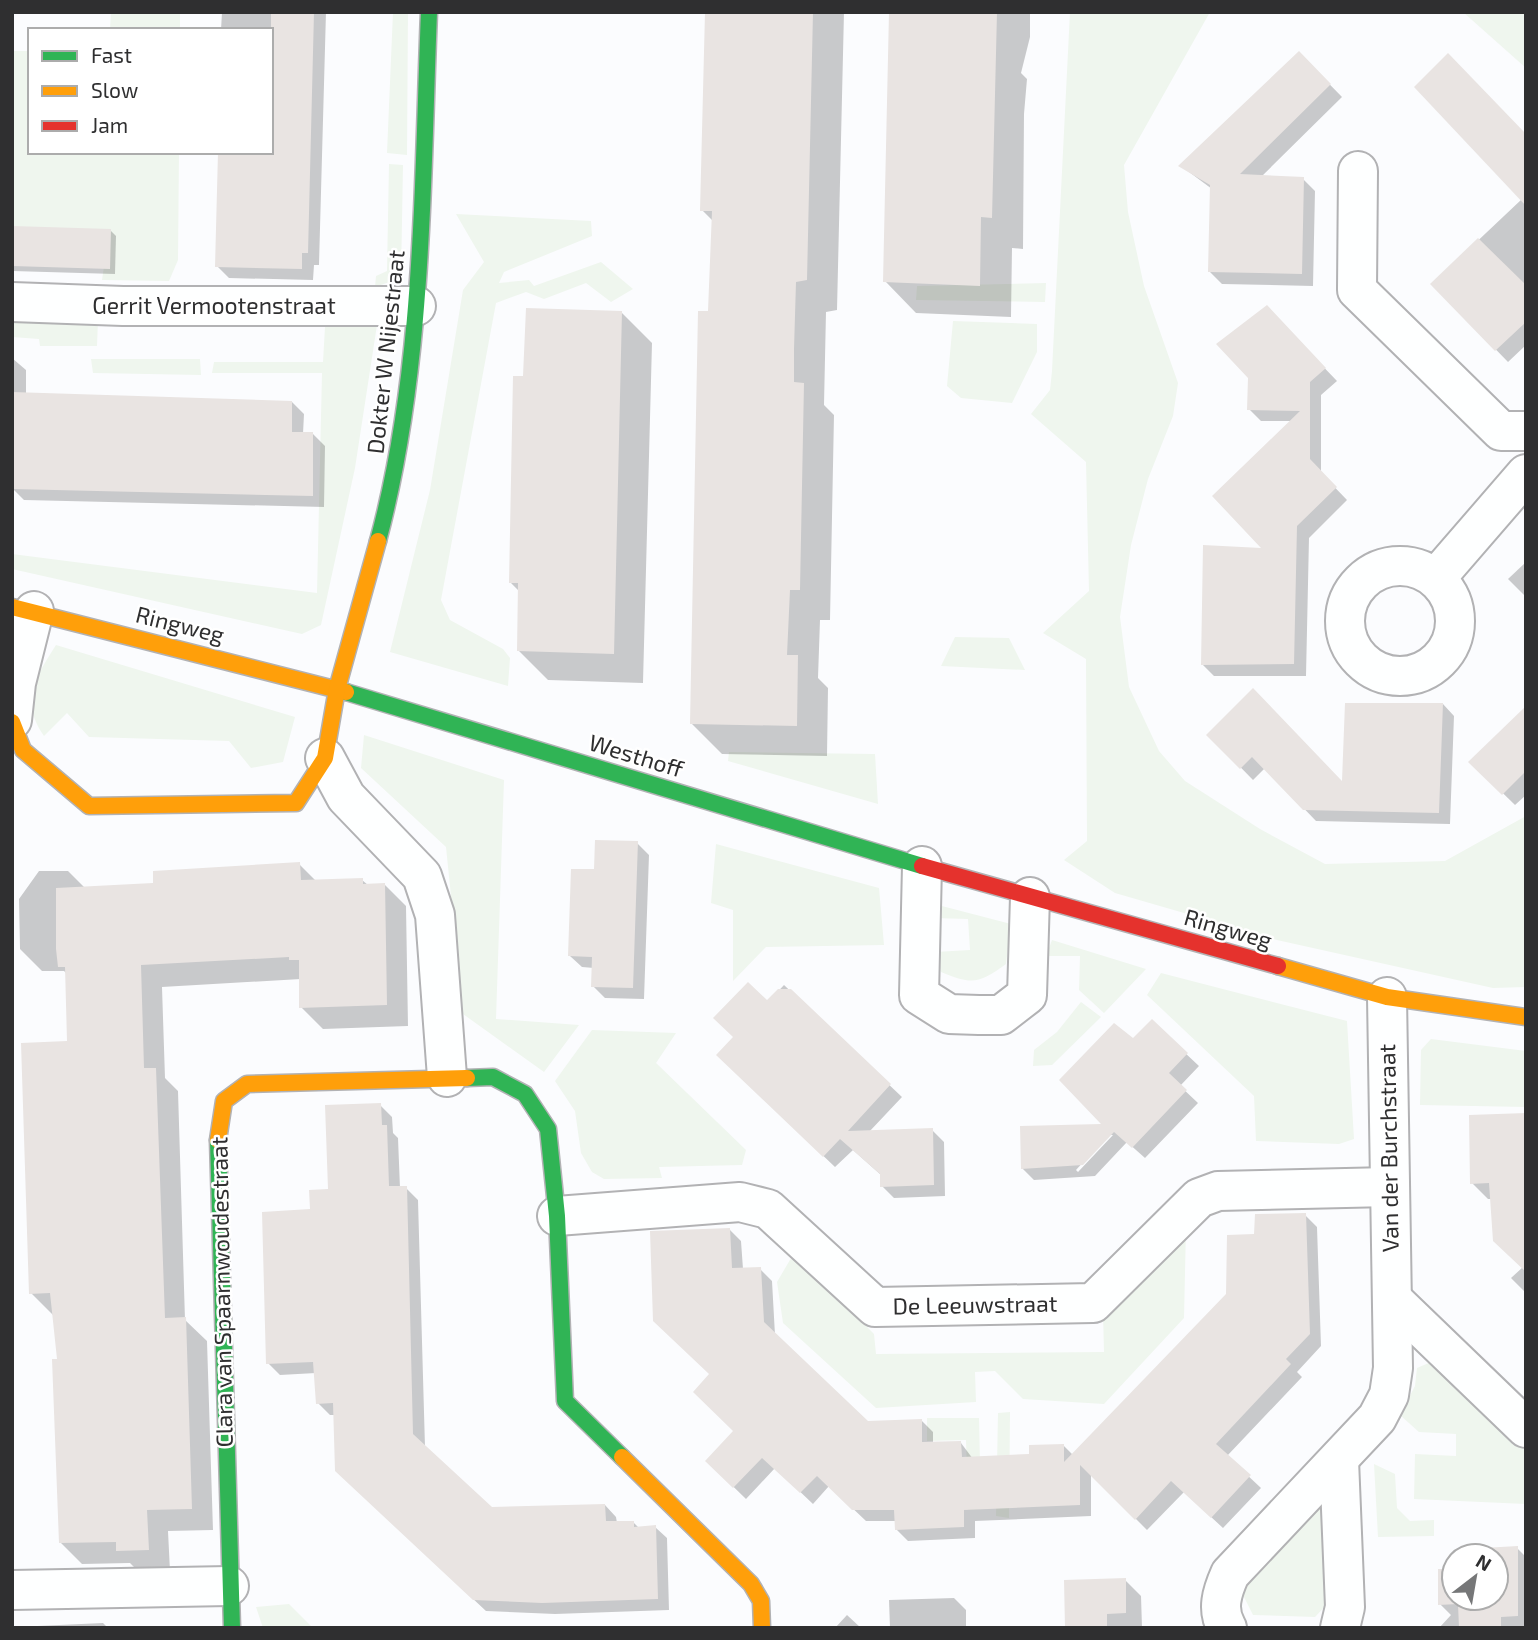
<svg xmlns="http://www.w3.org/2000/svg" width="1538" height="1640" viewBox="0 0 1538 1640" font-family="'Exo 2',sans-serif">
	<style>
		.green { fill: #eff6ee }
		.shadow { fill: #0003; fill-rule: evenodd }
		.building { fill: #e9e4e2 }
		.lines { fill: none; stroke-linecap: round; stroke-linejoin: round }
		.street-casing { stroke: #b2b2b4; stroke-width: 42 }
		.fast-casing { stroke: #b2b2b4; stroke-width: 19 }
		.slow-casing { stroke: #b2b2b4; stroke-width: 19 }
		.jam-casing { stroke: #b2b2b4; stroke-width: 19 }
		.street { stroke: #feffff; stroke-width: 38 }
		.fast { stroke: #30b455; stroke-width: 16 }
		.slow { stroke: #ff9f0a; stroke-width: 16 }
		.jam { stroke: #e5322d; stroke-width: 16 }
		.labels { text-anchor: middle; stroke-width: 5; stroke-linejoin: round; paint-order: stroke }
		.street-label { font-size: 23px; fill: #2f2f30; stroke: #fff }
	</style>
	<rect width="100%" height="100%" fill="#fbfcfe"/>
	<g class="green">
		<polygon points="111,12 180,12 180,30 110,30"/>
		<polygon points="393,12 408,12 407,155 387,153"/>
		<polygon points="1070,12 1210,12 1124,165 1128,212 1144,286 1178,383 1173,416 1148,479 1131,545 1120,617 1129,687 1159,751 1185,781 1260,829 1325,864 1445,861 1526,816 1526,987 1493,988 1277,940 1115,893 1064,860 1087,841 1086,659 1043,633 1089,591 1086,462 1031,414 1050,390 1052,371"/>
		<polygon points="1463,12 1526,12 1526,68"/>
		<polygon points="12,51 30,51 30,152 179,152 178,260 169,281 102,280 105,260 12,260"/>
		<polygon points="389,164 403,165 401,278 375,287 376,276 387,271"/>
		<polygon points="456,214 591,221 592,236 504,272 499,283 529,280 534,286 601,262 633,289 611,302 586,283 544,299 526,292 496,303 441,600 450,620 503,649 510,658 508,686 390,652 430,490 463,290 484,262"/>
		<polygon points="1046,283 1045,302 916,300 917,286"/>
		<polygon points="12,319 98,320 97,346 40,346 39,339 12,337"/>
		<polygon points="953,321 1037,324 1037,352 1012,403 961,398 947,386"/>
		<polygon points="377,325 355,468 321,625 302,634 12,569 12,554 317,593 322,373 212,373 214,362 323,362 325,327"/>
		<polygon points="91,359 200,359 201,375 93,373"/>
		<polygon points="955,637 1009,638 1025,670 941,666"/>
		<path d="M56,645l239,72 -12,45 -32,6 -22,-27 -140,-4 -22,-24 -23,23c-25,-36 -8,-59 12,-91z"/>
		<polygon points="364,735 504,780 496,1019 579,1025 544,1072 463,1014 446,847 361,768"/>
		<polygon points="729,752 875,754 878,804 728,761"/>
		<polygon points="716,844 879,888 884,945 766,947 733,981 733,910 711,903"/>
		<path d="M938,905l73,19 -5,40c-28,20 -33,21 -65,8l-6,-20 35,-2 -2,-31 -35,-1z"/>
		<polygon points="1052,940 1146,969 1104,1013 1079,990 1080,956 1046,956"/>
		<polygon points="1161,973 1347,1021 1354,1139 1339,1144 1256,1141 1254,1096 1147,995"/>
		<polygon points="1081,1002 1101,1017 1052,1065 1033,1066 1034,1050 1057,1032"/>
		<polygon points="592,1030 676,1033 656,1063 746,1150 742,1165 659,1167 662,1178 604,1179 592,1172 581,1153 575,1111 555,1081"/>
		<polygon points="1431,1039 1526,1051 1526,1107 1420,1105 1421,1050"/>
		<polygon points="1186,1228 1184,1318 1104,1404 1023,1399 995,1371 975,1372 976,1402 876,1408 783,1323 777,1282 794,1253 874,1334 876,1354 1104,1352 1103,1313"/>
		<polygon points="1431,1362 1526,1451 1526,1504 1414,1499 1415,1454 1456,1456 1456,1434 1419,1432 1400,1415 1415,1386 1417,1368"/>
		<polygon points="1010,1412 1009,1518 996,1516 998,1413"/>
		<polygon points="927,1418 979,1418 981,1509 968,1510 966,1440 927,1441"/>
		<polygon points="1374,1464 1395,1474 1397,1508 1410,1521 1434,1520 1434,1536 1378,1537"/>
		<polygon points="1327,1497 1330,1601 1315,1617 1253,1615 1242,1593 1248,1575"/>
		<polygon points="289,1604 313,1628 263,1628 256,1607"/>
	</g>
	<g class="shadow">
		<polygon points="222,12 326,12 319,265 314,265 313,280 229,278 217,266 271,152 271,30 221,30"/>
		<polygon points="706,12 844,12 837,310 826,312 824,405 834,415 830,620 820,620 818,678 828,688 827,756 722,754 691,723 713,221 702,210"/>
		<polygon points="891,12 1030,12 1030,37 1021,73 1027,79 1024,114 1023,249 1012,248 1011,317 916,313 885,281"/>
		<polygon points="1299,53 1342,97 1261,177 1303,179 1315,191 1313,286 1222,284 1210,272 1212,189 1181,166"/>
		<polygon points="1526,136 1526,345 1508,362 1432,284 1522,199"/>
		<polygon points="12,228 110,230 116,236 115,274 12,271"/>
		<polygon points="1267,308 1337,381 1321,395 1321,473 1347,500 1309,538 1306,676 1214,676 1202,664 1265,550 1291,421 1261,421 1249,409"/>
		<polygon points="622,313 652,343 643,683 548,680 518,650 520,592 511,583 525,378"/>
		<polygon points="12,358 26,370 26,394 292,402 304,414 303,434 313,434 325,446 324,507 24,500 12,488"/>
		<polygon points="1526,562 1526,597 1508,579"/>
		<polygon points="1443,704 1454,716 1450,824 1316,821 1265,768 1253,780 1209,735 1344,785"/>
		<polygon points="1526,707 1526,795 1515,805 1471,762"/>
		<polygon points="637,843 649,855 644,999 605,998 593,986 594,968 582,967 570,956 596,871"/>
		<polygon points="299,864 316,881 362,880 368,885 384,884 406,906 408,1026 323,1029 301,1007 301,979 162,987 165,1078 178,1091 185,1320 207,1341 213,1530 168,1531 170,1571 139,1572 130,1563 82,1564 60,1542 59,1361 53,1315 31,1293 69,1043 67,974 64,971 42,971 20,949 19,899 39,871 68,871 85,888 155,885"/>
		<polygon points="784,985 902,1097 869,1132 932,1130 944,1142 945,1196 894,1198 882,1186 881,1175 853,1150 835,1167 730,1067 768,1002"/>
		<path d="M1152,1022l47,44 -19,20 18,17 -53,55 -18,-16 -32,34 -61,4 -12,-12 83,-43 28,-84zM1108,1135h5l-35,37 -2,-2z"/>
		<polygon points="380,1105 392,1117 393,1133 398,1138 400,1188 406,1188 418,1200 425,1447 491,1509 605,1505 616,1517 617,1523 633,1522 639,1528 655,1527 667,1538 669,1610 555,1614 486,1611 349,1483 335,1415 330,1415 318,1403 316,1373 280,1375 268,1363 312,1210 329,1190"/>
		<polygon points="1526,1115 1526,1293 1511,1278 1523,1267 1492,1199 1488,1199 1472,1183"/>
		<polygon points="1305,1215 1317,1227 1321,1346 1297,1372 1302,1377 1227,1456 1261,1488 1223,1528 1184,1492 1147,1530 1091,1474 1091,1516 975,1521 975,1538 908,1541 896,1529 896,1521 866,1521 829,1486 813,1504 775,1468 746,1499 707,1461 735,1431 711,1374 730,1230 741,1241 743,1269 760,1269 772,1281 775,1335 867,1422 921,1420 933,1432 933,1443 961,1443 973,1459 1031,1456 1063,1445 1073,1455 1228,1295 1256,1236"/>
		<polygon points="1517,1548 1526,1557 1526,1628 1439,1628 1451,1615 1440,1604 1454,1570 1454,1598 1496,1598 1496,1556 1467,1556"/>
		<polygon points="1125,1580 1141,1596 1142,1628 1067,1628"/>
		<polygon points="954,1598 966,1610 966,1628 890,1628 889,1600"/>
		<polygon points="847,1615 861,1628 835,1628"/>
		<polygon points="103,1623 108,1628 37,1628 37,1626"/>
	</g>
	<g class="building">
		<polygon points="271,12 314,12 308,253 302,253 302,269 215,267 218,152 271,152"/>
		<polygon points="705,12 813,12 807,280 796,282 794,349 794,382 804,383 800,590 790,590 787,655 798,655 797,726 690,724 698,311 708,311 712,211 700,211"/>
		<polygon points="889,12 997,12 992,218 981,217 980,286 883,282"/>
		<polygon points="1299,51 1331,84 1240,174 1304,177 1302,274 1208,272 1210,185 1178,166"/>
		<polygon points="1448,53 1526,134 1526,206 1414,87"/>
		<polygon points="12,226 111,229 110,269 12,266"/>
		<polygon points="1478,238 1526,285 1526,322 1495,351 1430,284"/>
		<polygon points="1267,305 1326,368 1310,382 1310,459 1337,487 1297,526 1294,664 1201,665 1203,545 1261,548 1212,496 1300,411 1247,410 1248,378 1216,344"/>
		<polygon points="526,308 622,311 614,654 517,651 518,583 509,583 513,376 523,376"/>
		<polygon points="12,392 292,401 292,432 313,432 313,496 12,489"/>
		<polygon points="1253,688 1342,781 1345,703 1443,703 1439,813 1303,810 1252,757 1240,769 1206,735"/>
		<polygon points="1526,706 1526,771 1502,795 1468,762"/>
		<polygon points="595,840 638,841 633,988 591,987 592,957 568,956 571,869 594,869"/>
		<polygon points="300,862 301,880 363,878 363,884 385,883 387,1005 299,1008 299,960 289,960 289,957 141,965 144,1068 156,1068 165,1318 186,1317 192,1509 147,1510 149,1550 116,1551 116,1542 59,1543 52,1359 57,1359 50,1293 29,1294 21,1043 67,1041 65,967 58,967 56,949 56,888 153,883 153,871"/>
		<polygon points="748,982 767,1000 778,989 791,989 891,1084 848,1131 933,1128 934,1185 880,1187 880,1174 840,1139 823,1157 716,1055 733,1037 713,1018"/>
		<polygon points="1152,1019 1188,1053 1169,1073 1187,1090 1132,1148 1114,1132 1083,1165 1021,1169 1020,1126 1101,1124 1059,1080 1114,1023 1133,1038"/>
		<polygon points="381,1103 382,1125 387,1125 389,1186 407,1186 413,1434 492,1507 605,1504 606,1521 634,1521 634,1527 656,1525 658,1599 542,1603 473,1600 335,1471 333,1403 316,1404 313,1362 266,1364 262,1212 310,1209 309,1190 328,1189 325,1105"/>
		<polygon points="1526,1113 1526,1272 1493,1241 1489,1183 1470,1184 1469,1115"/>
		<polygon points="1306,1213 1310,1334 1286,1359 1291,1364 1216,1444 1251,1475 1211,1518 1171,1481 1135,1520 1080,1465 1080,1505 964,1510 964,1527 895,1530 894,1510 852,1510 817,1476 800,1493 762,1458 733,1488 705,1461 733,1431 693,1392 709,1374 653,1321 650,1231 730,1228 732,1268 761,1267 764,1322 868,1421 922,1419 922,1442 961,1441 962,1457 1029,1454 1029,1445 1064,1444 1064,1462 1226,1294 1227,1235 1254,1234 1255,1214"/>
		<polygon points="1518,1546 1518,1616 1501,1617 1501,1628 1459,1628 1458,1604 1438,1605 1438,1569 1454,1569 1454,1598 1496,1598 1496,1556 1465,1556 1465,1549"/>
		<polygon points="1126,1578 1126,1613 1107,1614 1107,1628 1065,1628 1064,1580"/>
	</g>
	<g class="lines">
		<g class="street-casing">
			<g id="street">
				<polyline points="1358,171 1357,290 1501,431 1526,431"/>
				<polyline points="12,302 123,306 416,306"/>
				<circle cx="1400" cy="621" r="55"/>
				<polyline points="1436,578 1526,474"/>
				<polyline points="12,720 16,683 34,611"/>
				<polyline points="325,758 346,797 422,876 435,915 447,1077"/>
				<polyline points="922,866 919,995 949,1014 979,1015 1001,1015 1027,995 1030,897"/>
				<polyline points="557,1216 740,1202 768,1209 875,1307 1093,1303 1199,1198 1218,1191 1389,1187"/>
				<polyline points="1393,1300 1526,1428"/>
				<polyline points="1339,1460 1345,1607 1340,1628"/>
				<polyline points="12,1590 229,1586"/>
				<path d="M1227,1628c-11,-18 -5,-36 3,-54l147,-156 12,-23 4,-27 -6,-371"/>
			</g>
		</g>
		<g class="fast-casing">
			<g id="fast">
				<path d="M378,541c46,-171 44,-353 51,-529"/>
				<polyline points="346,692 922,866"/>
				<polyline points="467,1078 493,1077 525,1094 548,1129 557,1216 565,1401 622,1457"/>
				<polyline points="218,1140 232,1628"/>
			</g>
		</g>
		<g class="slow-casing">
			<g id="slow">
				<polyline points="12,607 346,692"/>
				<polyline points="12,722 23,750 89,806 296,803 325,758 337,689 378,541"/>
				<polyline points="1278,966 1387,997 1526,1017"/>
				<polyline points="218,1140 224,1101 247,1084 467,1078"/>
				<polyline points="622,1457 751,1584 761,1601 762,1628"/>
			</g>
		</g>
		<g class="jam-casing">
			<polyline id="jam" points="922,866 1278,966"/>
		</g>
		<use href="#street" class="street"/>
		<use href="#fast" class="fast"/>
		<use href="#slow" class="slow"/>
		<use href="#jam" class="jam"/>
	</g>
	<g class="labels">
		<g class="street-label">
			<text x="214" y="314">Gerrit Vermootenstraat</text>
			<text transform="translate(386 352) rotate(-84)" y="8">Dokter W Nijestraat</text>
			<text transform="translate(180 625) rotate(14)" y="8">Ringweg</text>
			<text transform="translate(636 756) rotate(17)" y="8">Westhoff</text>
			<text transform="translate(1228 929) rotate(16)" y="8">Ringweg</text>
			<text transform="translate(1389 1148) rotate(-91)" y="8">Van der Burchstraat</text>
			<text transform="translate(222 1292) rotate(-91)" y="8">Clara van Spaarnwoudestraat</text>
			<text transform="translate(975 1305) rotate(-1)" y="8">De Leeuwstraat</text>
		</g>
	</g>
	<rect width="1538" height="1640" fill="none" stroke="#2f2f30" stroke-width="28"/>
	<rect x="28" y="28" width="245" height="126" fill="#ffffff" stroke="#acacac" stroke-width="2"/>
	<rect x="42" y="51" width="35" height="10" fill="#30b455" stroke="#acacac" stroke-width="2"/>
	<text x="91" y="63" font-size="21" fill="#2f2f30">Fast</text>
	<rect x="42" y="86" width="35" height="10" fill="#ff9f0a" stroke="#acacac" stroke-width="2"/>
	<text x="91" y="98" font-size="21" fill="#2f2f30">Slow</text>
	<rect x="42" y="121" width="35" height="10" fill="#e5322d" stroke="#acacac" stroke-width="2"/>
	<text x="91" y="133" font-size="21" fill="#2f2f30">Jam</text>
	<g transform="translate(1475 1577) rotate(31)"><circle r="33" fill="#ffffff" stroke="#acacac" stroke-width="2"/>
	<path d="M0-5L12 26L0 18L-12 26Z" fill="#767778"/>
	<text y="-10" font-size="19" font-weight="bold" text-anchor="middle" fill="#2f2f30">N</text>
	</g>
</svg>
